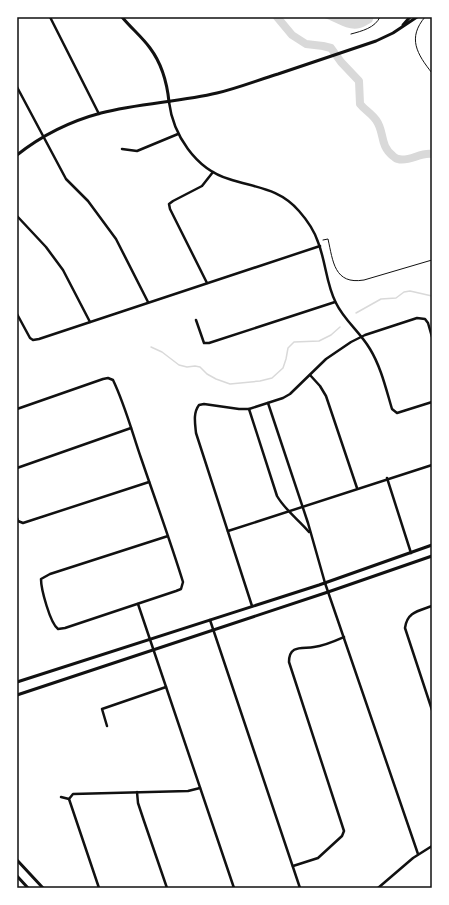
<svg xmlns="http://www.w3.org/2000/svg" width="449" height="905" viewBox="0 0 449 905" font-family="'Asap Condensed',sans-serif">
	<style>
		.water { fill: #d9d9d9 }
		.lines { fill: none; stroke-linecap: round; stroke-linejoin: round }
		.stream { stroke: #d9d9d9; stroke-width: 1.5 }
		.river { stroke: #d9d9d9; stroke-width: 8 }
		.path { stroke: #111; stroke-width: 1 }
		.minor { stroke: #111; stroke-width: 2.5 }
		.tertiary { stroke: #111; stroke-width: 3 }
		.secondary { stroke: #111; stroke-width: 3 }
		.neatline { fill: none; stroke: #111; stroke-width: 1.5 }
	</style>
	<rect width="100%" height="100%" fill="#fff"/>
	<path class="water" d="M320,17h54l-2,5c-4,2 -8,5 -12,6 -13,4 -27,-9 -40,-11z"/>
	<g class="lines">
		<g class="stream">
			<polyline points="356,313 381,299 396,298 404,292 410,291 432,296"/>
			<polyline points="151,347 162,352 179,365 187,367 195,366 200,367 207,374 216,379 230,384 260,381 272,378 283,368 286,359 288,348 294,342 319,341 331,335 340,327"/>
		</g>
		<path class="river" d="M277,17l15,18 14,9 17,2 8,2 10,14 18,19 1,23c5,6 12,10 16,16 9,12 3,25 17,36 1,1 4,3 5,3 12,3 22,-7 34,-5"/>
		<g class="path">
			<path d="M425,17c-18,21 -8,37 7,56"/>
			<path d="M351,34c11,-3 24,-6 29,-17"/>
			<path d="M323,240l5,-1c5,22 6,46 36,41l68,-20"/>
		</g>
		<g class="minor">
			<polyline points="50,17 99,114"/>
			<polyline points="17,87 66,179 88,201 116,239 148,302"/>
			<path d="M169,102c4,32 26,67 60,77 27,9 50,9 70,32 8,9 15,19 19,31 8,20 8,42 18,61 8,17 24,29 34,46 11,18 16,40 22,60l5,4 35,-11"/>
			<polyline points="122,149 137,151 178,134"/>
			<polyline points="17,216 46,247 63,270 90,322"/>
			<polyline points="207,283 170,209 169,204 173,201 202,186 213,172"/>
			<polyline points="17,314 30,338 33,340 39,339 320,246"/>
			<polyline points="196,320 204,343 209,343 335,302"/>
			<polyline points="310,375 320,386 326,396 357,488"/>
			<polyline points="268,403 308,523 325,583 418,854"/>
			<path d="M17,409l86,-30 5,-1 5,2c12,25 19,52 28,78 14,41 29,82 42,124l-2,7 -5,2 -111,37 -7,1c-8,-6 -17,-40 -17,-50l9,-5 118,-38"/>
			<path d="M249,409l28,87c8,14 22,24 32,36"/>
			<polyline points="17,468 131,428"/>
			<polyline points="387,478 411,553"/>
			<polyline points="17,518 18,521 23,523 149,482"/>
			<polyline points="228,531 432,465"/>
			<polyline points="138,604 234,888"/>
			<path d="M252,606l-56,-173c-1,-10 -3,-20 3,-28l5,-1 35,5h10l34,-11 7,-4 36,-35 25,-17 14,-7 52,-17 8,1 3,4 4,14"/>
			<path d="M432,606c-14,5 -25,6 -27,22l27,82"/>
			<polyline points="210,620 300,888"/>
			<polyline points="107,726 102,709 166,687"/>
			<polyline points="137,792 138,803 144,821 167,888"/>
			<polyline points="61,797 69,799"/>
			<path d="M293,866l25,-8 24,-22 2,-5 -55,-169c0,-18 14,-13 25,-15 10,-1 21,-6 30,-10"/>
			<polyline points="99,888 69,799 73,794 188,791 200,788"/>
			<polyline points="378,888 413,858 432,846"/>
		</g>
		<g class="tertiary">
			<path d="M122,17c9,11 20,20 28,31 12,16 17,34 19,54"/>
			<polyline points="403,25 410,17"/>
			<path d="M17,155c24,-19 54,-34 84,-42 38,-10 78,-11 116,-20 21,-5 41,-13 61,-19 33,-11 65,-22 98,-33l17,-8 24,-16"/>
		</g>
		<g class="secondary">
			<polyline points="17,682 319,585 432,545"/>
			<polyline points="17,695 328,592 432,556"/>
			<polyline points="17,860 43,888"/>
			<polyline points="17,876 28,888"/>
		</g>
	</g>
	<rect width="449" height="905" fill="none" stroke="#ffffff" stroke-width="36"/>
	<rect x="18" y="18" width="413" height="869" class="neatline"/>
</svg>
